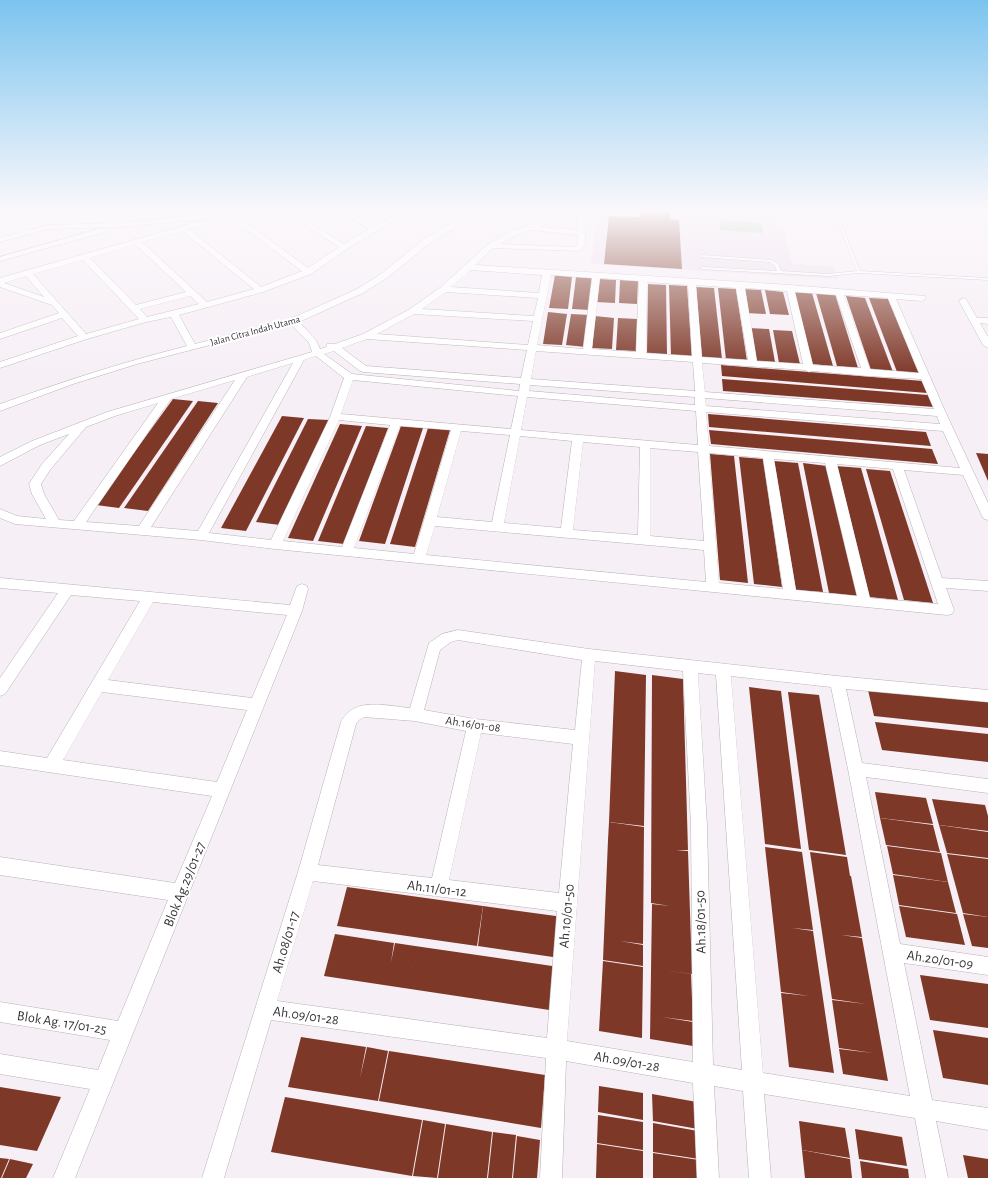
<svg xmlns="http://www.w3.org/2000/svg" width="988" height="1178" viewBox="0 0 988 1178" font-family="'Alegreya Sans',sans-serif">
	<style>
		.built { fill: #eee0ec }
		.green { fill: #a4cba3 }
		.building { fill: #7e3828 }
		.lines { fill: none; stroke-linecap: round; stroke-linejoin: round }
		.lane-casing { stroke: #b8b1b7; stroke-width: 1 }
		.street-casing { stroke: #b8b1b7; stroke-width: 1 }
		.lane { fill: #fff; fill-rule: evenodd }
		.street { fill: #fff; fill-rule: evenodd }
		.labels { text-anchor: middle; stroke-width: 4; stroke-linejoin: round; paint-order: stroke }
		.far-street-label { font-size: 10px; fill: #353235; stroke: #fff }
		.street-label { font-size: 12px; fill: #353235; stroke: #fff }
		.near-street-label { font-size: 14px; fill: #353235; stroke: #fff }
	</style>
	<rect width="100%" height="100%" fill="#f7eff6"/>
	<polygon class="built" points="598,210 779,210 792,264 834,267 838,279 591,264"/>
	<polygon class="green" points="719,220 761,223 763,233 720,230"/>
	<g class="building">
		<polygon points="641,210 670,210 670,219 679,220 682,269 604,264 609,216 640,217"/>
		<polygon points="555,275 572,277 568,309 549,308"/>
		<polygon points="576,277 594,278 590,310 572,309"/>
		<polygon points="599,279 616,280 615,303 596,302"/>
		<polygon points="620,280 638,281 637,304 619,303"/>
		<polygon points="648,284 666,285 667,355 647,354"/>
		<polygon points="669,285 687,286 692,357 671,356"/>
		<polygon points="696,287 714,288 722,359 701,358"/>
		<polygon points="718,288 736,289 747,361 726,360"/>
		<polygon points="743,289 761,290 766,314 747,313"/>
		<polygon points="765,290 783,292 789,315 770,314"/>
		<polygon points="794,292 812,293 833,366 812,364"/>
		<polygon points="816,293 835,294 858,368 837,366"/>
		<polygon points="846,296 865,298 893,372 871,370"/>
		<polygon points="869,298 888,299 919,374 897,372"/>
		<polygon points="548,312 567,314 562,345 543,344"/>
		<polygon points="571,314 590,315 586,347 566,345"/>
		<polygon points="595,316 614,318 612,349 592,348"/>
		<polygon points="618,318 637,319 636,351 616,350"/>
		<polygon points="749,328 769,329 775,362 754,361"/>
		<polygon points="773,330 792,331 800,364 779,363"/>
		<polygon points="721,365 923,381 927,393 722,376"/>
		<polygon points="722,379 928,395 934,407 723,391"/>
		<polygon points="173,399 193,401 119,508 96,505"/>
		<polygon points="198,401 218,403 148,511 124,508"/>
		<polygon points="708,414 926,432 931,446 709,427"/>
		<polygon points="282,416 304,418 246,531 221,528"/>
		<polygon points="308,419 329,420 280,525 256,522"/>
		<polygon points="340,424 362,426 313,541 288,538"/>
		<polygon points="366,426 388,428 344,544 318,541"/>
		<polygon points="401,426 423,428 385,544 359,541"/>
		<polygon points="428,428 450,430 415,547 390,544"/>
		<polygon points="709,430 932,449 938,464 711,444"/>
		<polygon points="976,453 988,454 988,481"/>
		<polygon points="710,454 734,456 748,583 720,580"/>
		<polygon points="739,457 763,459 782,587 754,584"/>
		<polygon points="774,461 798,463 823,592 795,590"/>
		<polygon points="803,463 827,466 858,596 829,593"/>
		<polygon points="836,466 861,468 898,600 869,597"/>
		<polygon points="866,469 890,471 933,603 904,600"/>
		<polygon points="615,671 646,675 644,826 609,822"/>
		<polygon points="652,675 683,679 688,850 676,850 688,851 692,974 663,970 691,974 693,1021 662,1017 693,1022 693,1046 650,1039 652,904 670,906 651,903"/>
		<polygon points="749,687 781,691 801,849 765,844"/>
		<polygon points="868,690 988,702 988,728 874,716"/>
		<polygon points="788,692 819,695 846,855 809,850"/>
		<polygon points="875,722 988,734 988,762 882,750"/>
		<polygon points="875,792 926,798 933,824 880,818"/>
		<polygon points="932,799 985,805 988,816 988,831 939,825"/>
		<polygon points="880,818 933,825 940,852 886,845"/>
		<polygon points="609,822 644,827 643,944 620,941 643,945 643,966 603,960 608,840 623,842 608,840"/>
		<polygon points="939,825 988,832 988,858 947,853"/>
		<polygon points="887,846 941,853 948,882 893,874"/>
		<polygon points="765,847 802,852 813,930 792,928 813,931 834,1073 789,1067 781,993 809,996 781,992"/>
		<polygon points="810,852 847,857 850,876 837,874 851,876 862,937 841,935 862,938 888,1081 843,1074 839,1049 873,1053 839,1048 832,1000 866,1004 832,999"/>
		<polygon points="947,854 988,859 988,917 963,913"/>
		<polygon points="893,875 948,882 956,913 899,905"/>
		<polygon points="347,887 483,906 477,946 337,926"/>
		<polygon points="483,906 563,917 560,958 478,946"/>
		<polygon points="899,906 957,914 965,945 906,937"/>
		<polygon points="963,914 988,917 988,948 972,946"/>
		<polygon points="335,934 394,943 391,962 395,943 415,946 411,968 415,946 559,967 556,1011 324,976"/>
		<polygon points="603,961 643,967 642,1038 599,1031"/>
		<polygon points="920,975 988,984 988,1028 930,1020"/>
		<polygon points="933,1030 988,1038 988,1085 943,1078"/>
		<polygon points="301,1037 366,1047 360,1078 367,1047 388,1051 378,1101 288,1087"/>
		<polygon points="389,1051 545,1075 541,1128 379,1101"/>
		<polygon points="599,1086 643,1093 643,1120 598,1112"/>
		<polygon points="0,1087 61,1097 37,1151 0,1145"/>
		<polygon points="652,1094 697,1102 698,1129 653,1121"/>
		<polygon points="285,1097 422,1120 412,1176 294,1156 303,1119 294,1156 271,1152"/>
		<polygon points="598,1115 643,1122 643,1150 597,1143"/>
		<polygon points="423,1120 445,1124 437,1178 413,1176"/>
		<polygon points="799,1121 845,1128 850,1158 802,1150"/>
		<polygon points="653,1123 698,1131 699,1159 653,1152"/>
		<polygon points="446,1124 492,1132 487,1178 438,1178"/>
		<polygon points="855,1129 902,1137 907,1166 859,1159"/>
		<polygon points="493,1132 516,1135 512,1178 488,1178"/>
		<polygon points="517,1136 540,1140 537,1178 513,1178"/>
		<polygon points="597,1144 643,1151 643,1178 596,1178"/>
		<polygon points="802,1150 850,1159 852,1178 805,1178"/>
		<polygon points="653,1153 699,1160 700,1178 653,1178"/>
		<polygon points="963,1155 988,1159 988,1178 968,1178"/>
		<polygon points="0,1158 9,1159 1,1178 0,1178"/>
		<polygon points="10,1159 33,1164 26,1178 2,1178"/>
		<polygon points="860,1161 908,1169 909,1178 862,1178"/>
	</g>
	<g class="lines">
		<g class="lane-casing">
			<polygon id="lane" points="833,210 836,210 860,271 988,278 988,280 859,273 828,276 702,269 700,268 702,267 777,271 775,266 770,262 701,257 701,255 702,255 771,260 778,264 781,271 828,274 857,271"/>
		</g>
		<g class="street-casing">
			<g id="street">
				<path d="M240,210h10v2l-14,3 72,53 31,-21 -58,-37h8l55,34 25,-15 -32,-19h8l29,16 32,-16h9l-23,12 -45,27 -36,25 -48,18 -84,23 16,29 95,-25 67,-30 24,-15 43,-35 24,-14 38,-15h9l-41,19 -24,14 -43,35 -24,15 -64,29 17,18 4,9 6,-2 1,-3h8l28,-10 47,-25 31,-22 47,-43 25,-14 64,-19 9,4 -1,30 -5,6 -87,-3 -18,17 315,20 135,11 1,2 -4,3 -26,-2 49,112 43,92v17l-4,-1 -2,-3 -19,-41 -59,-5 38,108 46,3v10l-42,-3 8,22 -2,4 -5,1 -672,-66 -74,-9 -186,-16 -15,-6v-9l17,7 29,3 -14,-25 -3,-10 13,-20 27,-30 -29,11 -40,21v-9l32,-16 75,-29 205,-60 -3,-9 -18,-19 -154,40 -64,20 -73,27v-7c62,-22 123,-42 187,-58l-16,-29 -25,5 -59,17 -87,29v-6l78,-26 -16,-18 -62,21v-6l59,-20 -7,-8 -52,-18v-9l201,-57h3v4l-15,4 72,58 41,-16 -73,-54 -109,10 -72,2 -48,13v-4l48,-13 72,-2 111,-11zM577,215l1,1v14l-39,-3zM531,230l47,5 -1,9 -2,3 -75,-3 19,-10zM182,231l72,58 -47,13 -65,-60zM135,244l51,48 -50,13 -46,-47zM83,260l56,59 -53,15 -53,-60zM470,270l72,5 -3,18 -88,-6zM551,275l41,3 -9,71 -46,-4zM26,276l18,21 -40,-14zM600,278l39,3 -3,71 -44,-3zM647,282l41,3 4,71 -46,-3zM696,285l40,3 12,72 -46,-3zM745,288l42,3 16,73 -46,-3zM446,292l92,6 -4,18 -112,-7zM795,292l41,3 25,73 -48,-3zM844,295l44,3 31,75 -49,-4zM190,296l9,8 -52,13 -7,-8zM414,314l119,7 -5,24 -151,-11zM367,339l160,11 -6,28 -155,-12 -24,-18zM334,351l26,20 3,1 157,12 -1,7 -167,-17 -28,-20zM536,351l157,11 2,29 -164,-12zM316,356l28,22 -14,39 -59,123 -62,-7 95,-173zM293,363l-95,168 -47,-4 96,-150zM702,363l103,7 4,2 4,-1 54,5 54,3 13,30 -229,-17zM235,380l-96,146 -53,-4 85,-123zM353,380l165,16 -7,33 -170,-15zM530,385l165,12v8l-166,-14zM527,397l169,14 2,34 -177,-15zM705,398l232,18 3,8 -234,-18zM158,403l-84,118 -15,-1 -15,-26 -3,-10 9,-14 36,-43 29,-11zM706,412l237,19 17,37 -251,-22zM339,420l51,5 -48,122 -59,-6zM400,426l51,4 -37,124 -60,-6zM461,431l49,4 -18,87 -55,-5zM520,436l52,5 -11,87 -57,-5zM583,442l57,5 -2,88 -65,-5zM650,448l48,4 6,89 -54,-5zM709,453l54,5 20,131 -64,-6zM774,459l51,4 32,133 -61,-6zM837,464l56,5 45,135 -68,-6zM435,526l269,24 2,32 -280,-27z"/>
				<polygon points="102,228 106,230 105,232 0,261 0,257"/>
				<polygon points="963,298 966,299 977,318 988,318 988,324 980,323 988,337 988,348 983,345 959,301"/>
				<path d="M0,578l290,27 7,-19 5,-2 5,2 1,3 -6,22 -227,567h-22l37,-89 -90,-15v-20l98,16 12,-30 -110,-18v-20l118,19 50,-121 -168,-25v-18l175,26 37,-87 -212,-31v-14l47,7 93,-157 -69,-6 -66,99 -5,2v-18l58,-85 -58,-5zM153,602l134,13 -35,83 -144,-18zM102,692l145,18 -30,72 -154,-22z"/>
				<path d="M458,630l131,19 248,27 151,14v12l-142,-13 16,74 126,16v14l-122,-16 34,167 88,13v18l-84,-12 28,137 56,8v22l-52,-9 12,57h-22l-11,-60 -151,-24 7,84h-22l-6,-87 -29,-5 5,92h-22l-4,-95 -127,-22 -4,117h-22l6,-120 -275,-38 -47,158h-22l96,-306 43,-150c13,-26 45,-16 69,-14l19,-65 13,-9zM458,640l124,20 -7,70 -100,-11 -51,-9 16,-60 11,-8zM595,661l88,10 8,154 2,237 -126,-21zM698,673l18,2 26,395 -29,-5 -6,-240zM731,676l100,11 17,82 62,327 -147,-23zM364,717l51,4 51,10 -34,147 -114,-13 38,-141 3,-4zM481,733l92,11 -14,149 -110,-13zM313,881l244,30 -10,127 -270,-37z"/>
			</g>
		</g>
		<use href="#lane" class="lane"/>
		<use href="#street" class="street"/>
	</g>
	<linearGradient id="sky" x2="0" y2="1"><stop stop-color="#7bc4ef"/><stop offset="0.56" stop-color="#fbf8fb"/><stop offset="1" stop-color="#fbf8fb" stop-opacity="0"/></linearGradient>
	<rect width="988" height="375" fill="url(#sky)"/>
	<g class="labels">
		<g class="far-street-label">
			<text transform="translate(255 330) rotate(-15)" y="4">Jalan Citra Indah Utama</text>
		</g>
		<g class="street-label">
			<text transform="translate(473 724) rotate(8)" y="4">Ah.16/01-08</text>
		</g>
		<g class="near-street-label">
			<text transform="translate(184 884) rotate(-68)" y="5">Blok Ag.29/01-27</text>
			<text transform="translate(437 888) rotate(7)" y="5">Ah.11/01-12</text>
			<text transform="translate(566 916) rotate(-85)" y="5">Ah.10/01-50</text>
			<text transform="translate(700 922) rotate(-91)" y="5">Ah.18/01-50</text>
			<text transform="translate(285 942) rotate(-73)" y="5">Ah.08/01-17</text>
			<text transform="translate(940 959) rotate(8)" y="5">Ah.20/01-09</text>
			<text transform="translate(306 1015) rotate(8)" y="5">Ah.09/01-28</text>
			<text transform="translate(62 1022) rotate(9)" y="5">Blok Ag. 17/01-25</text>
			<text transform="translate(627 1061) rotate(10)" y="5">Ah.09/01-28</text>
		</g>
	</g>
</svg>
